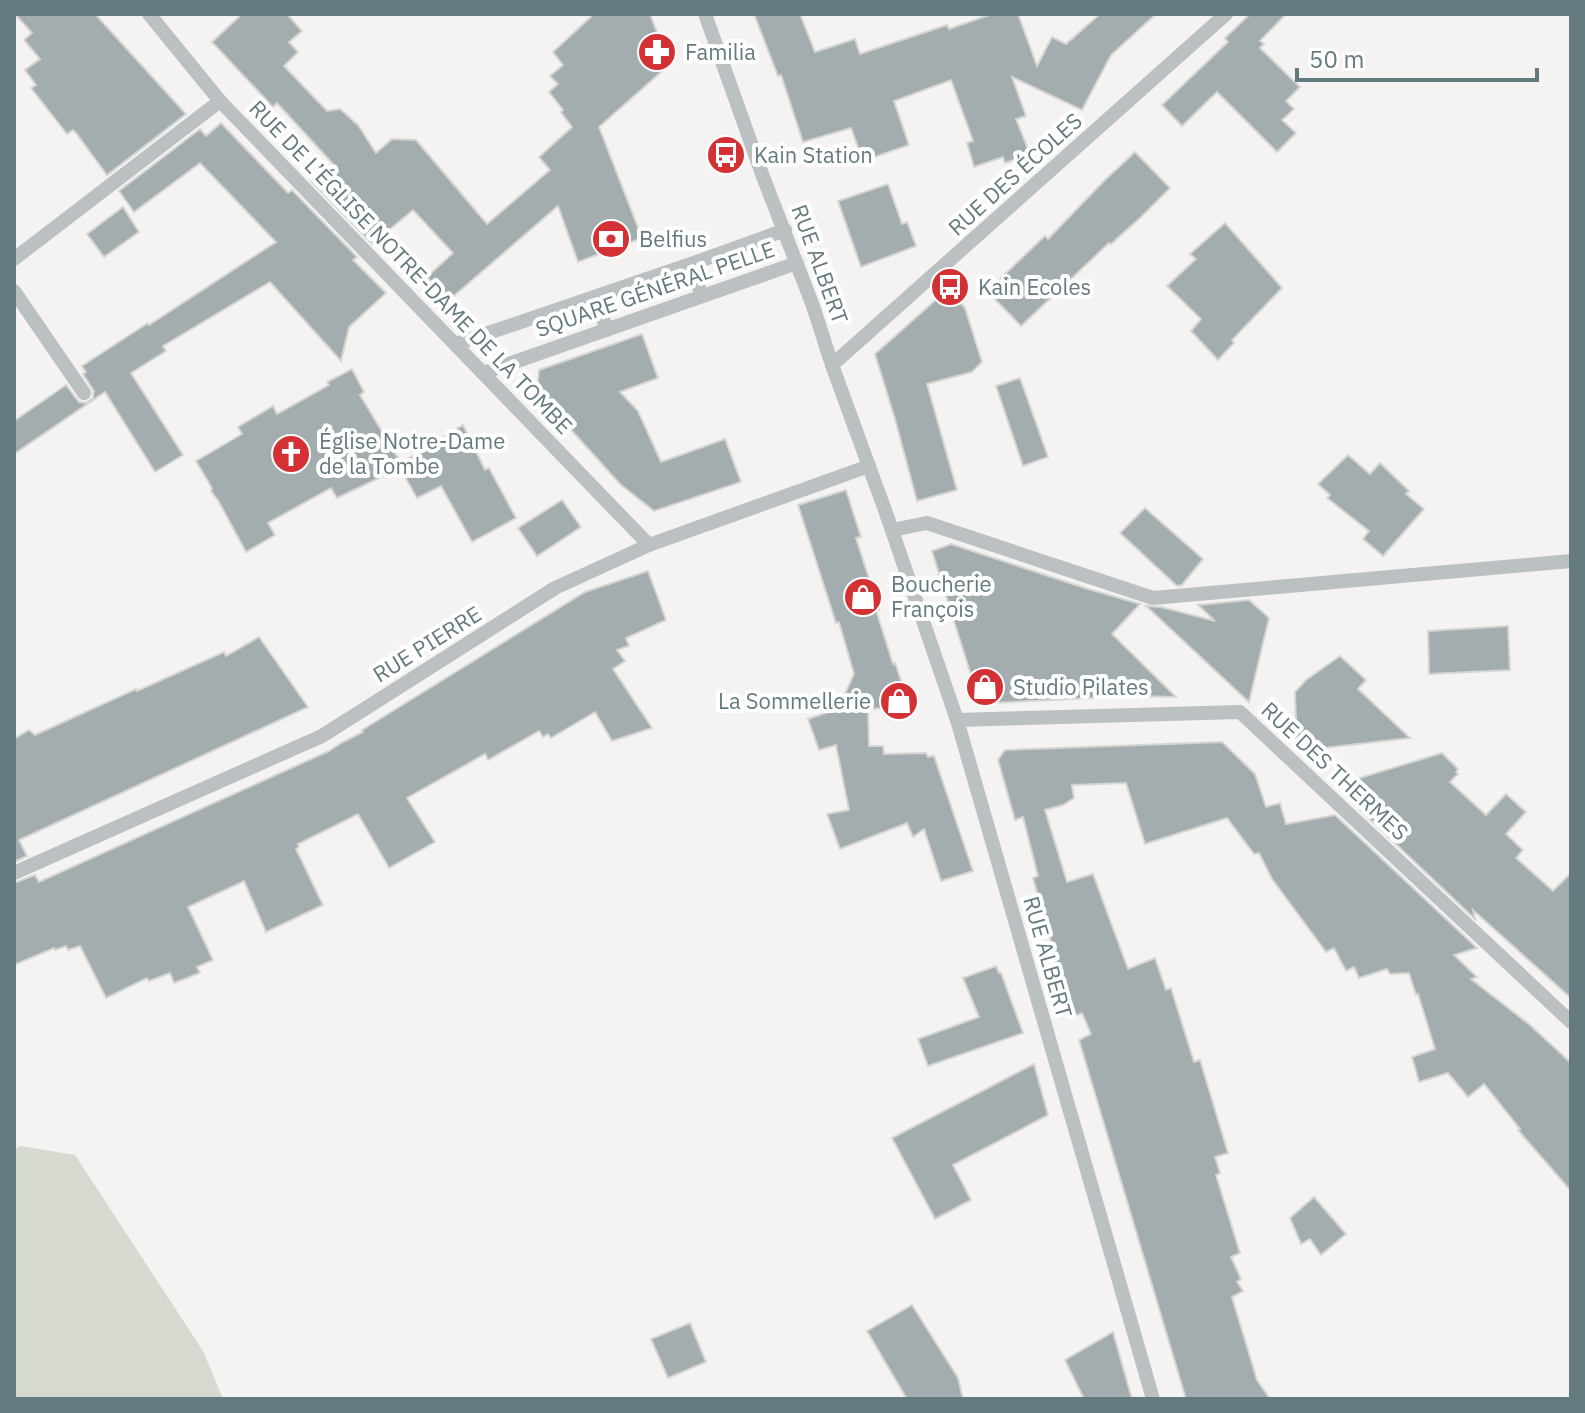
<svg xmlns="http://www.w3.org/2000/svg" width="1585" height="1413" viewBox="0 0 1585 1413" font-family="'IBM Plex Sans',sans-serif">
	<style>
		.green { fill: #d5d9d0 }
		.building { fill: #a3adaf; stroke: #d5d5d3; stroke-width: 2 }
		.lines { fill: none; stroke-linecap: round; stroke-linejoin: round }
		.minor { stroke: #bbc1c2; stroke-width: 14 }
		.labels { text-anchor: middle; stroke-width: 8; stroke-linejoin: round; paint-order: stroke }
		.poi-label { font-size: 22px; fill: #657a7f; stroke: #fff; text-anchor: start }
		.street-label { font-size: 22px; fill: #657a7f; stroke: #fff }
	</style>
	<rect width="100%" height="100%" fill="#f4f3f1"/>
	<polygon class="green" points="20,1146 75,1155 203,1351 223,1399 14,1399 14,1150"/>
	<g class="building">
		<polygon points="15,14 95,14 186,114 107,175 76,133 73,130 67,134 31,88 36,85 25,70 40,59 24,40 32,33"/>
		<polygon points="242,14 287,14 302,31 289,42 298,52 284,66 327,111 340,109 358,125 376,153 392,139 416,140 487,224 550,170 539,157 572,127 561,112 563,110 549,92 558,84 550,76 563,65 553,52 594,14 650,14 669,65 599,127 642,238 578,262 558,206 448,301 427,277 453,253 413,210 372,244 311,181 336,167 277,103 273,107 212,42"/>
		<polygon points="754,14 800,14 815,52 855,39 860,54 947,25 949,29 992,14 1018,14 1037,66 1052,37 1066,44 1100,14 1156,14 1111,55 1082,110 1012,77 1026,116 1016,119 1030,154 1005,163 1003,157 974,167 967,143 973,141 951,80 894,101 909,145 863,161 851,128 803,142 781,75 778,76"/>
		<polygon points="1250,14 1286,14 1260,41 1264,44 1260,48 1300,87 1286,101 1294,109 1282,120 1296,133 1277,152 1217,92 1182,126 1162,105 1228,42 1225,38"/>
		<polygon points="221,123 288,193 292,190 357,257 353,260 386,293 349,327 341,361 270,282 163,346 166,351 131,373 183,455 155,472 105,392 14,454 14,421 66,385 79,402 86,403 93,398 94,391 83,374 86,372 82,366 148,323 149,325 276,242 200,163 134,212 119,191 200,129 206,136"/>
		<polygon points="1135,152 1170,188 1140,218 1111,244 1109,243 1021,326 987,291 1045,236 1048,239 1104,181"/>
		<polygon points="888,184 902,224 907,222 916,246 861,267 838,201"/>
		<polygon points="123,207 139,232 104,257 87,234"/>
		<polygon points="1225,223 1282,288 1232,340 1234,343 1218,360 1191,331 1201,319 1167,286 1196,259 1190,254"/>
		<polygon points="948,289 965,308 982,362 972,372 927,384 957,490 917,501 895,419 875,354"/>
		<polygon points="642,334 658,378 620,392 638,411 661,462 725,439 741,482 654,511 620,484 537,392 539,370"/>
		<polygon points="352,369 364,392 360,395 401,463 463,425 485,470 489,468 516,518 472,542 441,486 417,498 400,468 337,498 331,488 268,523 275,535 246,552 219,502 211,491 212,488 196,461 242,434 238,427 273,406 277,414 329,385 327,382"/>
		<polygon points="1020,378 1048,457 1023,466 996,386"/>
		<polygon points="1348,455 1370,474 1380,463 1409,491 1406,494 1424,509 1383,556 1363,539 1369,531 1327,498 1330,495 1318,484"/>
		<polygon points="846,490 861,537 856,538 879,610 876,610 893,664 895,663 910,707 868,709 869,746 883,746 884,754 926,753 928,757 934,756 973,871 941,881 924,829 913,837 907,823 840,849 827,814 849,810 836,745 819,750 808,719 838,709 854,674 839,622 836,623 798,505"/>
		<polygon points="562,500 581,527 537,556 518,528"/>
		<polygon points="1145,508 1203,559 1182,585 1177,586 1120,533"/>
		<polygon points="951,544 1085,588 1140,604 1112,634 1176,697 1132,696 992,703 976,691 932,551"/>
		<polygon points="648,571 666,620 626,638 629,646 617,650 625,661 613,669 652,728 612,741 595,712 551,738 548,734 543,737 539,731 488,760 485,754 407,798 435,842 389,868 358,814 298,844 299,847 296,849 323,905 266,932 244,881 188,907 213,960 197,967 200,973 174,983 170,973 149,981 147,978 106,998 80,946 68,950 66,946 55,950 54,948 14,965 14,883 35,875 39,882 329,751 341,743 363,732 362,730 585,592"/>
		<polygon points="1249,600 1269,618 1249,702 1146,606 1161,607 1215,621 1198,605"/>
		<polygon points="1508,626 1510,670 1429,674 1428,631"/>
		<polygon points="259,637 308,707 19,840 27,856 14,862 14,739 29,730 35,735 136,689 137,691 224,652 226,656"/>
		<polygon points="1340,656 1366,680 1358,689 1410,738 1297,751 1295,692 1306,680"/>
		<polygon points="1222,742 1255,774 1266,807 1280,803 1286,824 1335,815 1477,948 1454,955 1477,977 1471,979 1530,1025 1571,1063 1571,1191 1518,1130 1520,1129 1484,1084 1468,1097 1448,1073 1419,1082 1412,1057 1435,1049 1418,994 1416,995 1409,973 1390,974 1387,969 1359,978 1354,967 1346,971 1334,948 1326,952 1272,879 1259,853 1254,854 1227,818 1145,844 1126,783 1072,785 1074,798 1063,805 1045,810 1067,882 1093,874 1128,969 1155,958 1166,990 1171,988 1194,1062 1200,1060 1228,1153 1215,1157 1220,1173 1216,1175 1240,1253 1231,1257 1241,1279 1237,1282 1243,1291 1232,1297 1257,1380 1270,1399 1186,1399 1079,1040 1091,1034 1082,1013 1072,1017 1033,878 1038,876 1023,817 1015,820 998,760 1005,750"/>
		<polygon points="1442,753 1458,769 1456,772 1458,774 1450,782 1486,815 1506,794 1526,812 1506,834 1523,850 1516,858 1553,891 1571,873 1571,998 1473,910 1475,919 1360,810 1371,808 1340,784"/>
		<polygon points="996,966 999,973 1001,973 1023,1033 928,1066 918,1039 979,1017 963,978"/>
		<polygon points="1034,1064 1048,1115 953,1165 971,1200 935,1219 892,1138"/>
		<polygon points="1314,1197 1346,1234 1321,1255 1310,1239 1301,1244 1290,1218"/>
		<polygon points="912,1305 958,1378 963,1399 907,1399 867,1331"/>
		<polygon points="690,1323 706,1362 668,1378 651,1339"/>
		<polygon points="1113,1332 1132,1399 1084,1399 1065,1360"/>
	</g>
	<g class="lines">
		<g class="minor">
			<polyline points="149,14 220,101 649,545"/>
			<polyline points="705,14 762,174 813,306 832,365 886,513 957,720 1153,1399"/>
			<polyline points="14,259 220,101"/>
			<polyline points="691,264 702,296"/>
			<polyline points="14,291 84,393"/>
			<polyline points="595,297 607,330"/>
			<polyline points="456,344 691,264 785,230"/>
			<polyline points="832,365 1226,14"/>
			<polyline points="483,373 797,263"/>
			<polyline points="892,530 927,523 1153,598 1571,561"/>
			<polyline points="957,720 1240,712 1571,1022"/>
			<polyline points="14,873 322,736 555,588 649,545 869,466"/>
		</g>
	</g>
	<defs>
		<g id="pharmacy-disc" transform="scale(2)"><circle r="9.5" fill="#d43135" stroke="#fff"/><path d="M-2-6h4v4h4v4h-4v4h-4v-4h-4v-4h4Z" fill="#fff"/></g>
		<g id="bus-disc" transform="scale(2)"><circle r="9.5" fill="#d43135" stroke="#fff"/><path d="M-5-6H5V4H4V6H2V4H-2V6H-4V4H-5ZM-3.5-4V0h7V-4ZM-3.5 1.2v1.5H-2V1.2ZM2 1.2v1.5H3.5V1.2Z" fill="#fff"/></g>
		<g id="bank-disc" transform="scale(2)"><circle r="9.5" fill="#d43135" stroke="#fff"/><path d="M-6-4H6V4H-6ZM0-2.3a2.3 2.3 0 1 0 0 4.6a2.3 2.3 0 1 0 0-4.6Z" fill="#fff"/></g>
		<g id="church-disc" transform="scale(2)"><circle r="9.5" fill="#d43135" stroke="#fff"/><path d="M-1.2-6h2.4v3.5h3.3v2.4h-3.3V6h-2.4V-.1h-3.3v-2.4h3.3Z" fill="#fff"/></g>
		<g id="shop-disc" transform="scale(2)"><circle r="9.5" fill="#d43135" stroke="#fff"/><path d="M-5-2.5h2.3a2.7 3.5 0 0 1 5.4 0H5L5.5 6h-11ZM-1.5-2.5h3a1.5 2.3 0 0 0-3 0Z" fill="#fff"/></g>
	</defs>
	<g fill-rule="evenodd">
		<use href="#pharmacy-disc" x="657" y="52"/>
		<use href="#bus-disc" x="726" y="155"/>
		<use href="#bank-disc" x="611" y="239"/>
		<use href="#bus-disc" x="950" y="287"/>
		<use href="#church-disc" x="291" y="454"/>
		<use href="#shop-disc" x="863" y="597"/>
		<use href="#shop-disc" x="985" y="687"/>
		<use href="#shop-disc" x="899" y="701"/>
	</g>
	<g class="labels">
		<g class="poi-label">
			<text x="685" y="60">Familia</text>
			<text x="754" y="163">Kain Station</text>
			<text x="639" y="247">Belfius</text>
			<text x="978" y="295">Kain Ecoles</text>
			<text x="319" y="449">Église Notre-Dame<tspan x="319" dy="25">de la Tombe</tspan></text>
			<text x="891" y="592">Boucherie<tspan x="891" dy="25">François</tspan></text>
			<text x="1013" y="695">Studio Pilates</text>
			<text x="871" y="709" text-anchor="end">La Sommellerie</text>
		</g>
		<g class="street-label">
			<text transform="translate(1015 174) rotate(-42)" y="8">RUE DES ÉCOLES</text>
			<text transform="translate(820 264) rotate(70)" y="8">RUE ALBERT</text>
			<text transform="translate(411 267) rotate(46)" y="8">RUE DE L’ÉGLISE NOTRE-DAME DE LA TOMBE</text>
			<text transform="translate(655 289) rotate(-19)" y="8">SQUARE GÉNÉRAL PELLE</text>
			<text transform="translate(427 644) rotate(-32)" y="8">RUE PIERRE</text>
			<text transform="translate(1335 771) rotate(43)" y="8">RUE DES THERMES</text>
			<text transform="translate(1048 957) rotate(74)" y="8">RUE ALBERT</text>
		</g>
	</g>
	<rect width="1585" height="1413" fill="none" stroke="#657a7f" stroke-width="32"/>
	<path d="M1297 68v12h240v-12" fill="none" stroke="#657a7f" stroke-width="4"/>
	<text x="1309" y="68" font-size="24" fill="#657a7f" stroke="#ffffff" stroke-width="6" paint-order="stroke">50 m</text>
</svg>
